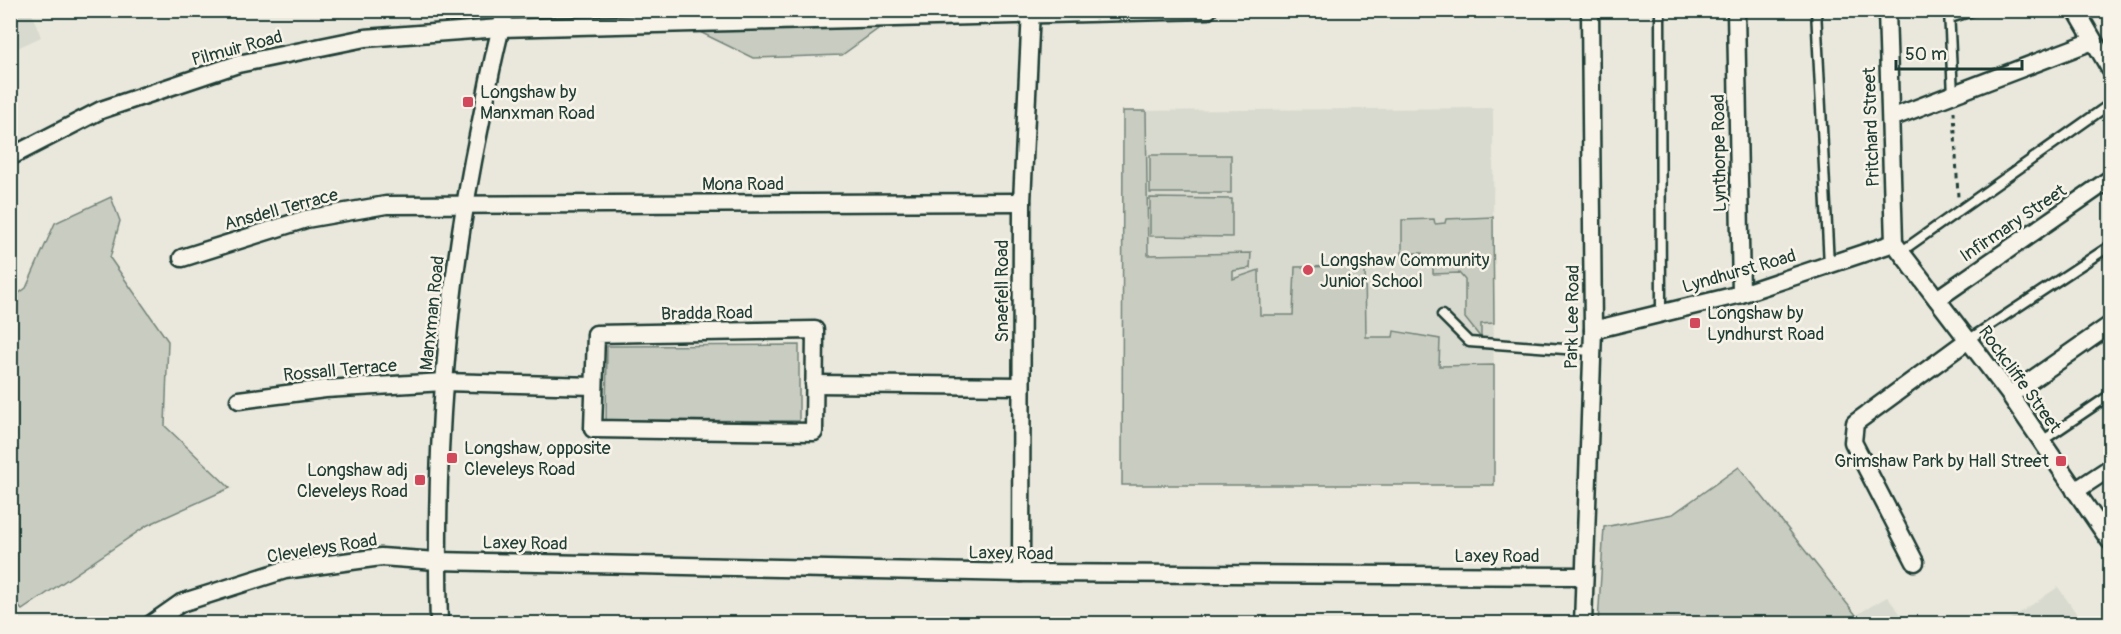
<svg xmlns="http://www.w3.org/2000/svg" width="2121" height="634" viewBox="0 0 2121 634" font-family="Pangolin,sans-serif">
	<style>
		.built { fill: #d9dacf }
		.green { fill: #c8ccc1; stroke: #74847a; stroke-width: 1.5 }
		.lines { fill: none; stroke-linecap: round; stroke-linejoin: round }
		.service-casing { stroke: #1f3d34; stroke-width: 13 }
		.minor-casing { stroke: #1f3d34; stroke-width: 21 }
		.path { stroke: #1f3d34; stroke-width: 3; stroke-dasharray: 4.5 4.5; stroke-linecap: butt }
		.service { stroke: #f7f3e8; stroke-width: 8 }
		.minor { stroke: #f7f3e8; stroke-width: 16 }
		.poi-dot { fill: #d1495b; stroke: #f7f3e8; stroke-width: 2 }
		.labels { text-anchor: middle; stroke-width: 5; stroke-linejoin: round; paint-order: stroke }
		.street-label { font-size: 18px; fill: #1f3d34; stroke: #f7f3e8 }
		.poi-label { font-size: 18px; fill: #1f3d34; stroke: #f7f3e8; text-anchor: start }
	</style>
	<rect width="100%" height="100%" fill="#eae8dd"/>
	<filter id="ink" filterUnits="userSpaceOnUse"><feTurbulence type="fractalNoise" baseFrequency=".0167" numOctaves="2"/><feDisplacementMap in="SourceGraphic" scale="12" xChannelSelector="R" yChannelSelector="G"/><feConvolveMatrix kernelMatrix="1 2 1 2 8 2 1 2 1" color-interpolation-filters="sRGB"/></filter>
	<g filter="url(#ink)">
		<g class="built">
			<polygon points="11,10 31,11 41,37 11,51"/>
			<polygon points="1493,108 1494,485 1122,485 1123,111"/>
			<polygon points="2058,587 2083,623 2005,623"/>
			<polygon points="1887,597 1908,623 1839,624 1856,615"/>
		</g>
		<g class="green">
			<polygon points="690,10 877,10 893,18 842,55 753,58 671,18"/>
			<polygon points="1123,111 1146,111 1148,255 1251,253 1250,268 1233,271 1233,279 1259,270 1260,315 1293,315 1295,267 1365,266 1366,337 1393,337 1394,331 1440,339 1439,366 1494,365 1494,485 1122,485"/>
			<rect x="1150" y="155" width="81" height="38"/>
			<polygon points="111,197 120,221 110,258 168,341 165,426 230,488 148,525 22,610 10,597 11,299 26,288 55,223"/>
			<polygon points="1150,198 1232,199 1232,237 1150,236"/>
			<polygon points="1493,217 1494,323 1481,324 1481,338 1465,318 1465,280 1459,273 1433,274 1433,264 1430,259 1423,259 1422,253 1414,253 1413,259 1402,258 1402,220 1434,219 1435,224 1445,223 1446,219"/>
			<polygon points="799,345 799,421 606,420 607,346"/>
			<polygon points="1739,467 1856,615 1839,624 1598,623 1604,527 1673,514"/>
		</g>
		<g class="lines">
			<g class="service-casing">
				<g id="service">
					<polyline points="1660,10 1661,313"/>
					<polyline points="1816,10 1829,265"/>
					<polyline points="1949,10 1953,95"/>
					<polyline points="1950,18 1975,10"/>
					<polyline points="1902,251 2110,104"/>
					<polyline points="1442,315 1469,342 1591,351"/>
					<polyline points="1968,340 2110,246"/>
					<polyline points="2042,441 2110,395"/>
				</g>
			</g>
			<g class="minor-casing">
				<g id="minor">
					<polyline points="1736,10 1741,294"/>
					<polyline points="1887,10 1894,243"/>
					<polyline points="2076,10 2110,69"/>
					<polyline points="1891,118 2093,41"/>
					<polyline points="10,157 101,110 238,64 365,38 500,28 1208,10"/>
					<polyline points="1894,243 2010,395 2110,541"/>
					<polyline points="182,258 306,219 386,205 1022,202"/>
					<polyline points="1937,299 2110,179"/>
					<polygon points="815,330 814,432 593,429 596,334"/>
					<polyline points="1593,330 1741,294 1894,243"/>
					<polyline points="814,384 1021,386"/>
					<polyline points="2010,395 2110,325"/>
					<polyline points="239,400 325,389 444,382 594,386"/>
					<polyline points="2075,491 2110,468"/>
					<polyline points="1915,562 1853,442 1855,423 1968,340"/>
					<polyline points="1021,573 1022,202 1031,10"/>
					<polyline points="151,624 181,603 285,570 381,557 437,561 1021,573 1584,576"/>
					<path d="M439,624c-5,-166 7,-336 41,-498 8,-39 14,-78 26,-116"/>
					<polyline points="1583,624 1593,330 1590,10"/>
				</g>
			</g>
			<polyline class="path" points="1954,111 1958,198"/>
			<use href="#service" class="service"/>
			<use href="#minor" class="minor"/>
		</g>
	</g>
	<g class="poi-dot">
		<rect x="462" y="96" width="12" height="12" rx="3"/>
		<circle cx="1308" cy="270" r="6"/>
		<rect x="1689" y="317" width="12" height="12" rx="3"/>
		<rect x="446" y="452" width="12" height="12" rx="3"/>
		<rect x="2055" y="455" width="12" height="12" rx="3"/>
		<rect x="414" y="474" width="12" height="12" rx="3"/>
	</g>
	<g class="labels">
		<g class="street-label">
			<text transform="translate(237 48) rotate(-15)" y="6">Pilmuir Road</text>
			<text transform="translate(1871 127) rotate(-92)" y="6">Pritchard Street</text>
			<text transform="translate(1719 153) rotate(-91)" y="6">Lynthorpe Road</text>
			<text x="743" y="190">Mona Road</text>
			<text transform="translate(281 209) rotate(-15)" y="6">Ansdell Terrace</text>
			<text transform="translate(2013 223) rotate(-34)" y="6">Infirmary Street</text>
			<text transform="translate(1739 271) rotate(-16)" y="6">Lyndhurst Road</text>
			<text transform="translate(1002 291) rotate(-90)" y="6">Snaefell Road</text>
			<text transform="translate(432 313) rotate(-84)" y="6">Manxman Road</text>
			<text transform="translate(707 313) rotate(-1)" y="6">Bradda Road</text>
			<text transform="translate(1572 317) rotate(-89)" y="6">Park Lee Road</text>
			<text transform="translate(340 370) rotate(-5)" y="6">Rossall Terrace</text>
			<text transform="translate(2020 379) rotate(54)" y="6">Rockcliffe Street</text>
			<text transform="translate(525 543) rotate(1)" y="6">Laxey Road</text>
			<text transform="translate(322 548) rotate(-9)" y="6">Cleveleys Road</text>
			<text transform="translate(1011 553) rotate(1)" y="6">Laxey Road</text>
			<text x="1497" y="562">Laxey Road</text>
		</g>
		<g class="poi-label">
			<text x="480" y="98">Longshaw by<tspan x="480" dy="21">Manxman Road</tspan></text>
			<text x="1320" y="266">Longshaw Community<tspan x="1320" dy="21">Junior School</tspan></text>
			<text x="1707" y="319">Longshaw by<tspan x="1707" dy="21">Lyndhurst Road</tspan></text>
			<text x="464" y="454">Longshaw, opposite<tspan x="464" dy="21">Cleveleys Road</tspan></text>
			<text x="2049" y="467" text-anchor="end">Grimshaw Park by Hall Street</text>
			<text x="408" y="476" text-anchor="end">Longshaw adj<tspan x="408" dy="21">Cleveleys Road</tspan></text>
		</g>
	</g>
	<rect width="2121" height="634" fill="none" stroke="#f7f3e8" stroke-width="36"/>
	<rect x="18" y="18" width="2085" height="598" fill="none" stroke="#1f3d34" stroke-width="2" filter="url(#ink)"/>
	<path d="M1896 60v9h126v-9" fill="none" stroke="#1f3d34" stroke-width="3"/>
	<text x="1905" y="60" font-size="18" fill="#1f3d34" stroke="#f7f3e8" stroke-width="4.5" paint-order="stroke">50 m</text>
</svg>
